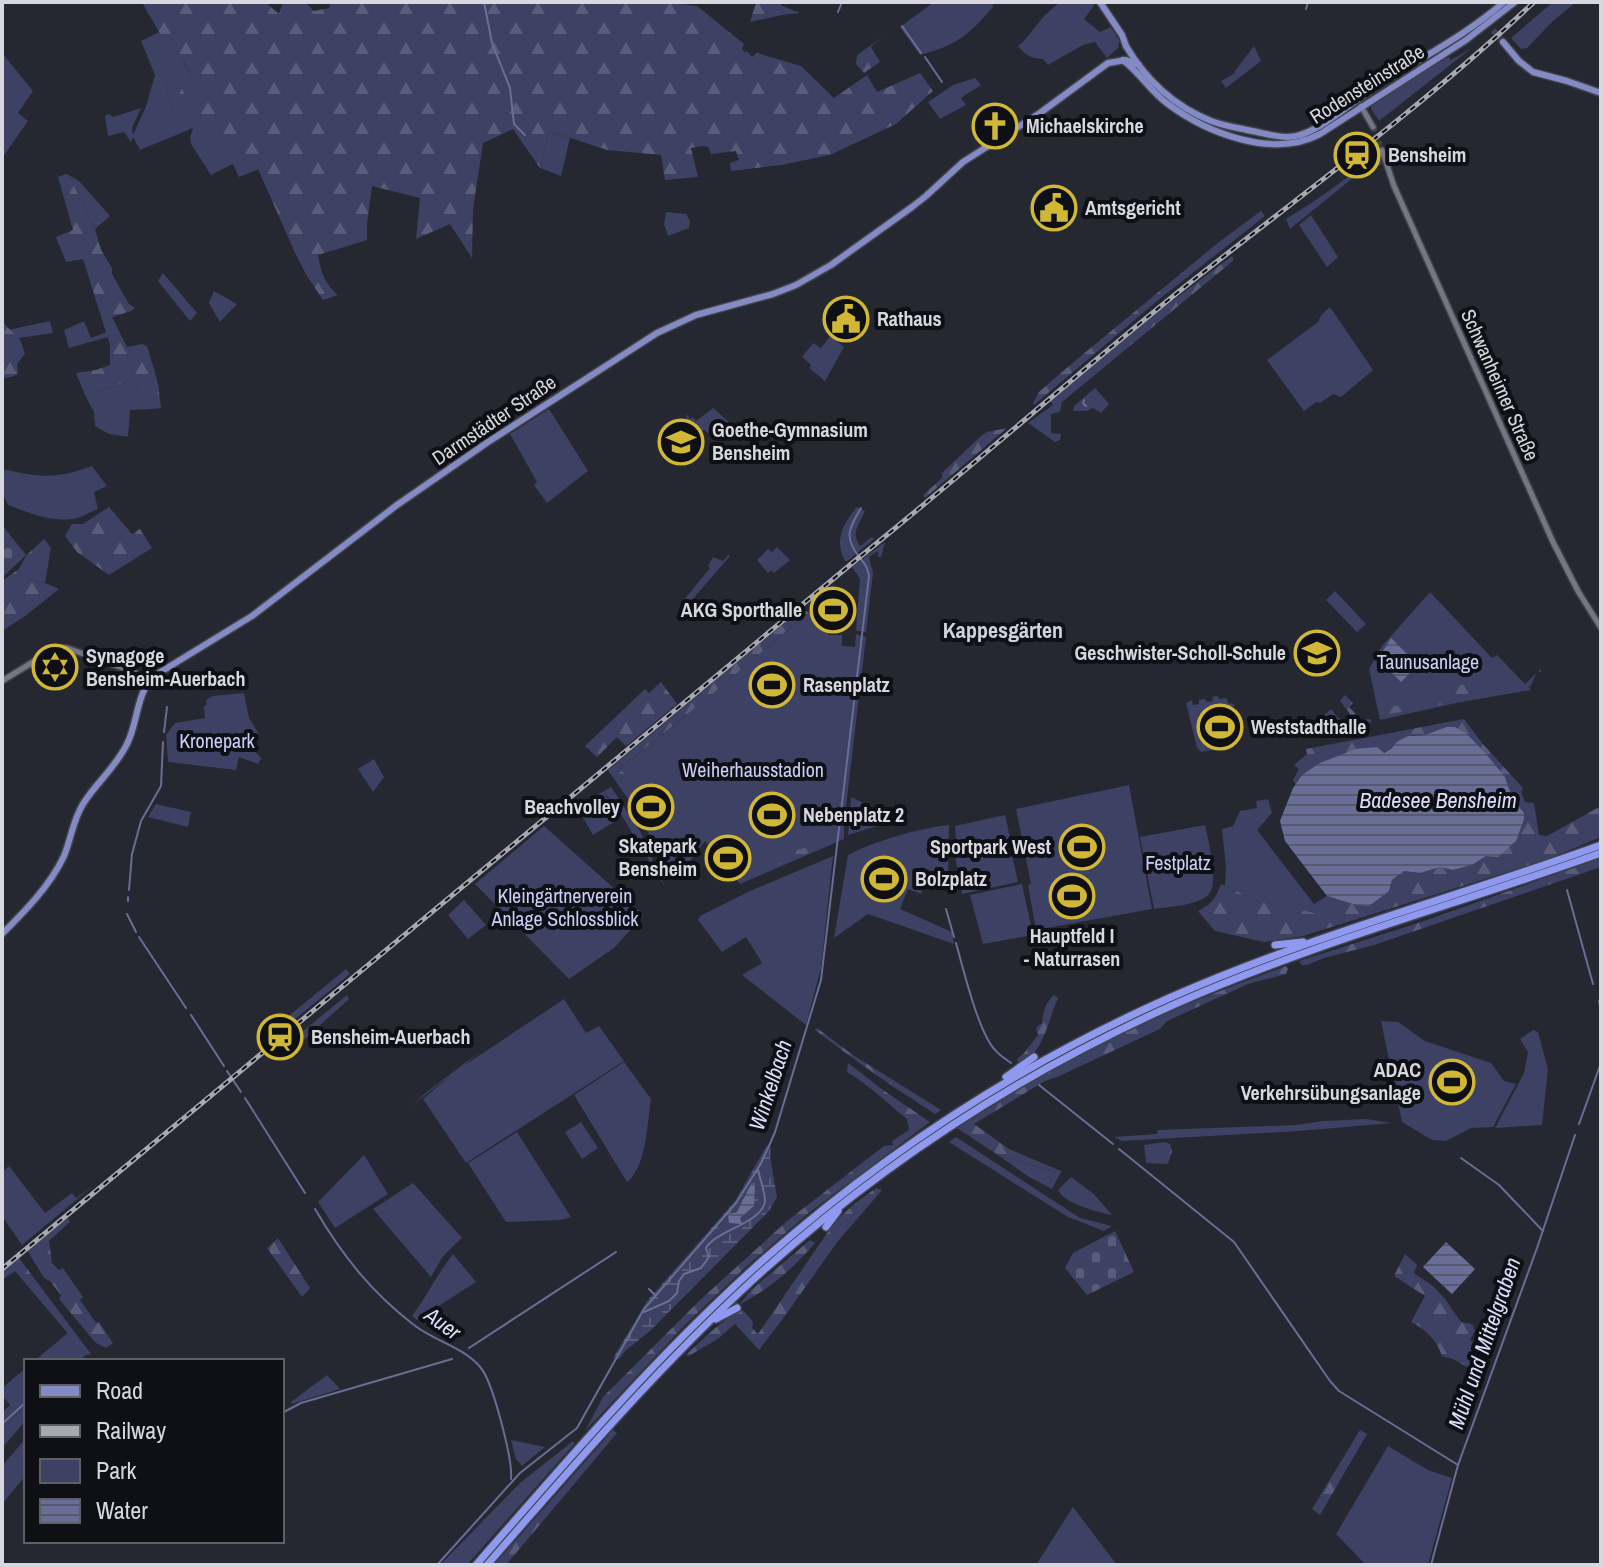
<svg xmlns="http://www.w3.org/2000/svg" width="1603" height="1567" viewBox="0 0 1603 1567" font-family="'Archivo Narrow',sans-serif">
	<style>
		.green { fill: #3d4163 }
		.forest { fill: url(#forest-firs) }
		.wetland { fill: url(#wetland-marsh) }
		.cemetery { fill: url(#cemetery-stones) }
		.water { fill: url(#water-rules) }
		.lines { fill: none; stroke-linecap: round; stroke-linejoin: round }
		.stream { stroke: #686e95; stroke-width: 2 }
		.secondary-tunnel { stroke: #40424b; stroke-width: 5; stroke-dasharray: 5 2.5; stroke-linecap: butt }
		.primary-tunnel { stroke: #40424b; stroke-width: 6; stroke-dasharray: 6 3; stroke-linecap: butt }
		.secondary-casing { stroke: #42444c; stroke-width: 8 }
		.primary-casing { stroke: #42444c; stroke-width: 9 }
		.highway-casing { stroke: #42444c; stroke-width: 10 }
		.secondary { stroke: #747783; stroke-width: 5 }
		.primary { stroke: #848bc4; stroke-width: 6 }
		.highway { stroke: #8f99ef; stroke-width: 7 }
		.rail-casing { stroke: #a7a8b0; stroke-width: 5 }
		.rail { stroke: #0f1015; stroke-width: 2; stroke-dasharray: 6; stroke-linecap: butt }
		.labels { text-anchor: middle; stroke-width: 8; stroke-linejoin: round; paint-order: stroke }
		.street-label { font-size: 20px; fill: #d7d8df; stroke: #0f1015 }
		.poi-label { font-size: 20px; font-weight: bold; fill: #d7d8df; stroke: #0f1015; text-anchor: start }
		.park-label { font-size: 20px; fill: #c9d0f7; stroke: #0f1015 }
		.neighbourhood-label { font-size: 22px; font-weight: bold; fill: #cfd1df; stroke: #0f1015 }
		.water-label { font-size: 22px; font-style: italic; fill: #dadef9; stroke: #0f1015 }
	</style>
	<defs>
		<pattern id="forest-firs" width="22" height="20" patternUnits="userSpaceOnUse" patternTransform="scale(2)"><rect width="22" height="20" fill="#3d4163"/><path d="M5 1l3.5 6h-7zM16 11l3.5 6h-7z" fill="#585c79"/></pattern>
		<pattern id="wetland-marsh" width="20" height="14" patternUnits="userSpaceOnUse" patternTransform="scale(2)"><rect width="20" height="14" fill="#3d4163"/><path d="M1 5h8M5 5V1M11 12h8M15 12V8" fill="none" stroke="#585c79"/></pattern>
		<pattern id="cemetery-stones" width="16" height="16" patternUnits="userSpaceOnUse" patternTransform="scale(2)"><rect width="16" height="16" fill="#3d4163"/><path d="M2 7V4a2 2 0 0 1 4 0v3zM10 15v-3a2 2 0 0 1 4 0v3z" fill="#585c79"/></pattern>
		<pattern id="water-rules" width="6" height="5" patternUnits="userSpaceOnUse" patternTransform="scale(2)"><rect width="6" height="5" fill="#686e95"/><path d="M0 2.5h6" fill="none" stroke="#565a70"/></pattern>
	</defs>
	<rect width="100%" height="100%" fill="#252731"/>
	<g class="green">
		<path d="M934,2h58l1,5c-25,28 -35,38 -73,48l-20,-28z"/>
		<path d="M1060,2h32l3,2 -11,15 16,13 11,-5 9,15 -2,1 1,4 -12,11 -12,-16 -12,3 -35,20 -5,-6c-11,0 -18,-4 -25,-13l5,-4 22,-27z"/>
		<polygon points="1553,2 1576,2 1553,21 1527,48 1521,49 1511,38"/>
		<polygon points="159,32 179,54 201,93 187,98 175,76 165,85 175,115 191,109 216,139 259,169 239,177 233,164 211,175 191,144 190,138 193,128 140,150 133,137 131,142 124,132 108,136 105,116 109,114 113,117 141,108 132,128 133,135 145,109 155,75 141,41"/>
		<polygon points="1254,46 1261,61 1226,88 1221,81 1235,73 1235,71"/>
		<polygon points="1473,47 1379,121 1371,109 1372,102 1396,85 1449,57 1451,60"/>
		<polygon points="2,53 33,91 18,113 28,121 2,158"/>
		<polygon points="975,78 981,85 961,98 966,105 940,119 928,102 953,85"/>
		<polygon points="549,131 570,138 561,176 540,168"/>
		<polygon points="69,175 79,181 110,216 95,229"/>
		<polygon points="666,212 686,214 690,221 689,228 668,236 664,224"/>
		<polygon points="1311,215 1338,257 1327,267 1299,225"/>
		<polygon points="163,273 197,313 190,321 158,281"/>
		<polygon points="214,291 237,304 220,322 209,303"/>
		<polygon points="1330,307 1373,370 1341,397 1333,394 1320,403 1316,402 1304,411 1267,360 1318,322 1321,315"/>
		<polygon points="50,321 53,333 19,338 8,330"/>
		<polygon points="84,321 91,338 107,332 108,337 69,348 64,330"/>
		<polygon points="830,336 844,347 825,381 809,368 811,365 802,357 813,343 821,348"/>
		<polygon points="129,381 138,388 136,398 152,409 130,410 128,437 109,434 95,426 94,412 86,397"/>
		<polygon points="1095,388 1109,404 1101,413 1093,408 1087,411 1073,411 1074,406"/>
		<polygon points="1062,402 1060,412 1051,414 1051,433 1061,434 1060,440 1055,442 1028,423 1053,405"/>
		<polygon points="713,408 735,427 732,431 726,426 718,438 710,431 708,433 704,430 700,434 704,438 692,451 685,445 688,442 682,433 676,436 665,426 668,423 671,425 679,420 684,420 687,417 686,413 690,419 693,417 696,421"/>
		<polygon points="549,409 588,471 547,503 534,485 537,482 510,434"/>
		<path d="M92,466l15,20 -13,6 4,17c-6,2 -12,6 -18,8 -22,8 -51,-4 -72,-12l-6,-13v-23c40,8 50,11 90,-3z"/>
		<path d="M857,507l8,4c-5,13 -15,21 -5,35l12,-9 2,2 -28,23c-13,-19 -3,-40 11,-55z"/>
		<polygon points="44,539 51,548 45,583 28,579 32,550"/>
		<polygon points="885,542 881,557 877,556 879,554 877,551 869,557 873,573 866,632 857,631 856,629 860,579 852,567"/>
		<polygon points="777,547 790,560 774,573 771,570 768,573 757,560 768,549 772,552"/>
		<polygon points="728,555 730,556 683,610 679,606 710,568 708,566 713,557 723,561"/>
		<polygon points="1335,591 1366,624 1357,632 1326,600"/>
		<polygon points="1430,592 1492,658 1497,655 1525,684 1541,669 1541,672 1537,672 1530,687 1528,686 1531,690 1456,703 1380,720 1369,669 1382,646"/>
		<polygon points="809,612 829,635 842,635 842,646 855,647 856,634 866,637 844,824 844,839 740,884 705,841 680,874 674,878 633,806 646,793 618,770 700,704"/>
		<polygon points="244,693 249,718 259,734 247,743 261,758 258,764 239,757 236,770 168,762 166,735 175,723 205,718 204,706 207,705 206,700 212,696"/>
		<polygon points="1218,696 1219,699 1226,698 1229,704 1232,703 1235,706 1199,714 1198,717 1203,739 1206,742 1215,740 1219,749 1201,752 1197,748 1186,703 1192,700 1193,705 1199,704 1199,700 1205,699 1207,702 1213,701 1212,697"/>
		<polygon points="374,759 384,777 373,792 358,769"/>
		<polygon points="1129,785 1152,909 1036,930 1028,885 1031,884 1016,809"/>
		<polygon points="611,787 640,831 665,887 622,816 604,792 619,819 593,835 582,816 589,811 584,803"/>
		<polygon points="851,797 894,818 894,821 848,835"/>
		<polygon points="1268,799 1272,813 1257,830 1314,904 1316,913 1298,909 1278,900 1262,903 1225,886 1226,869 1222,829 1233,826 1240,811 1257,808 1256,801"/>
		<polygon points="156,804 191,812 188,827 148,817"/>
		<polygon points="1005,815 1011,842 957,853 955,826"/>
		<path d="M949,825l-1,54 -26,-12 -3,1 6,4 -4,22 -13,-5 -8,20 52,23 2,12 -86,-30 -34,24 14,-83c26,-14 72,-27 101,-30z"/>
		<path d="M1205,825c3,14 14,58 4,69 -9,11 -40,13 -55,15l-14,-72z"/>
		<polygon points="544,826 644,915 614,948 569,979 475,884"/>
		<polygon points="1010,845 1018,882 962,894 955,856"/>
		<polygon points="833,856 821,968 806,1025 742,975 762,963 746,937 722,952 698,920 700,916 750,891"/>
		<polygon points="1022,884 1033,935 983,944 970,895"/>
		<polygon points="464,900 486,925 468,939 448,915"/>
		<polygon points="346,969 350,974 272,1038 269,1034 281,1024 279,1021 284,1018 285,1019"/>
		<polygon points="347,995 349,999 282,1060 276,1053"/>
		<polygon points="564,999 586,1033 599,1026 624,1061 466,1163 423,1099 452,1074 415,1103 387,1130 424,1094 482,1050 465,1065"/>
		<polygon points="1381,1021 1398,1022 1425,1041 1491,1063 1504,1081 1516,1084 1493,1127 1471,1128 1446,1141 1432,1140 1402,1122"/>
		<polygon points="1533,1030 1538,1032 1548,1069 1542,1125 1495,1128 1524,1073 1528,1052 1520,1039"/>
		<path d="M624,1062l27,37c-4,24 -4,67 -24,83l-53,-87z"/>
		<polygon points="1366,1119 1392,1123 1299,1131 1122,1141 1114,1137 1157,1134 1158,1130 1296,1125 1323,1121"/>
		<polygon points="581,1122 598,1148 582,1159 565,1132"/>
		<polygon points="517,1132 571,1217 560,1220 506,1222 468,1163"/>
		<polygon points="956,1137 1080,1218 1112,1226 1104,1231 1068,1217 949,1142"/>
		<polygon points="995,1153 1057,1173 1061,1172 1052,1189 1029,1177"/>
		<polygon points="364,1155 388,1194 335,1228 318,1202"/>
		<polygon points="9,1166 45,1213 72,1193 76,1198 93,1186 22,1245 2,1216 2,1172"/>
		<path d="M1071,1177l23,17 18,21c-15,-3 -47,-11 -54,-25z"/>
		<polygon points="413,1183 462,1238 443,1256 431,1277 373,1209"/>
		<path d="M453,1254l23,28 -59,38 -5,-4c15,-20 25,-42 41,-62z"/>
		<polygon points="68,1333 86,1355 78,1361 34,1361"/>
		<polygon points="26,1368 26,1405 2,1428 2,1413 10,1405 2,1395 2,1388"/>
		<polygon points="327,1375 340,1389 292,1404 291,1402"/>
		<polygon points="26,1438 26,1475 2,1504 2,1466"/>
		<polygon points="511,1440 545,1447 522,1466 516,1459"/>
		<polygon points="573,1441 575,1443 467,1565 440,1565 520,1483"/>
		<polygon points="1388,1446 1428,1470 1452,1478 1428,1565 1366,1565 1336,1534"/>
		<polygon points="1073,1507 1117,1565 1036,1565"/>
	</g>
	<g class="forest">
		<path d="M142,2h123l14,12 4,-12h22l9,9 15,-3 3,-6h333l32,4 47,38 -2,5 3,3h3l4,5 5,-4 44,13 33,32 33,-23 10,17 43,-19 13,18 -37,33 -66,31 -49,10 -50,6 -1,-8 9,-3 -3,-9 -25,3 -3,-7 -5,-1 -12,2 7,29 -33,3 -4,-25 -54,-5 -58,-19 -9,37 -27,-39 -30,14 -10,66 -1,49 -22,-34 -34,15 4,-41 -48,-12 -5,38v16l-49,15c3,17 6,28 20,40l-15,5 -16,-24 -11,-21 -38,-86 -42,-29 -11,3 -14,-33 -16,5 -10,-30 10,-10 12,23 13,-6 -16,-30 -25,-30z"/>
		<polygon points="756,2 781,2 781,5 799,13 782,15 750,22"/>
		<polygon points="883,37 871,47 880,62 864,73 856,64 857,55"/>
		<path d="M1378,152l4,12 -28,13 -64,52 -4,-10c33,-20 63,-41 92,-67z"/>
		<polygon points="66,174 69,175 95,229 101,250 112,268 112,274 129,304 135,308 131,311 112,317 127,347 142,344 147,346 158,383 161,408 152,409 135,398 138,388 129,381 86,397 76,373 96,370 110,365 110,345 83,259 66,262 56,237 73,230 58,177"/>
		<polygon points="1261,211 1265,216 1157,301 1034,405 1033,403 1039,392 1076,360 1219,242"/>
		<polygon points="1232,256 1234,260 1062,402 1053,405 1050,401 1159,311"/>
		<polygon points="2,319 7,327 20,339 25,354 17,364 18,374 11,377 2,378"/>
		<polygon points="1007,428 925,498 923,495 942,478 942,473 981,436 987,432"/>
		<polygon points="109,507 132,534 140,529 152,548 109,575 77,552 65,536 72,524 83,524"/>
		<polygon points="32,550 29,579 45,583 59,589 25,616 2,631 2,581 19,569 26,556"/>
		<polygon points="800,610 809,612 704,701 752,744 747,748 700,704 619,769 646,793 633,806 608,770"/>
		<path d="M1484,679l7,4 -7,14 -100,18 -1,-3 2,-4c24,-5 48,-4 65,-23h21z"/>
		<polygon points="661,682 677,704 626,746 617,737 597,757 585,746 645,689 649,693"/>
		<polygon points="1345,695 1353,703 1349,707 1355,713 1356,720 1371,719 1371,722 1324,733 1317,722 1331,709 1340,720 1346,723 1349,720 1348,718 1350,714 1340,701"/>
		<path d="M1464,719l18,24 41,45 -2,4 4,10 9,1 5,32 8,1 54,-30v31l-53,22 -245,77 -39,6 -49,-11 -17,-20c14,-7 18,-13 23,-27l41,19 16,-4 20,10 17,4 -1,-9 13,-8 29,9 33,-14 3,-11 12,-9 16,2 20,-6 13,3 19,-5 14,-9 38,-43 -12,-16 -7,-20 -39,-44 -11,-6h-9l-21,8 -17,1 -10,5 -7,8 -8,4 -81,22 -6,10 -3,-5 6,-11 -5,-4 13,-11 -1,-5z"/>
		<polygon points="829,835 829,845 739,880 734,874 760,856 765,861 787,851 802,849"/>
		<polygon points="1601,858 1601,867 1374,945 1324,958 1307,965 1302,965 1299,961 1421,922"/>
		<path d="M1286,966l2,3 -2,5 -38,10 -81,37 -7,8 -103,48 -12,4 -71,43 35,25 52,22v1l-4,1 -62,-20 -38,-25c31,-19 62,-39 94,-57 75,-43 155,-76 235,-105z"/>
		<path d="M1054,995l4,3c-11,25 -14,54 -39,68l-2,-7 7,-6 14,-18 -2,-7 6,-5c1,-11 3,-20 12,-28z"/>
		<path d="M817,1028l36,27 88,55 -6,4c-42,-27 -81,-54 -120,-84z"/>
		<path d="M848,1063l35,27 47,32 -120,90 -63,54 -61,58 -101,107 18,-34 96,-96 88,-80 97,-75 9,-1 -1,-4 17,-11 -2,-11c-20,-16 -38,-34 -60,-47z"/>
		<polygon points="1165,1142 1170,1144 1172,1151 1168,1164 1146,1163 1144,1145"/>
		<path d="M876,1188l6,2 -44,51 -56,79 -23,30 -24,-26 -16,14 -30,18 -3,-1c18,-17 35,-35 57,-45l10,12 -1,6 6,6 76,-111 20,-19z"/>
		<polygon points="68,1218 70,1222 49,1241 52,1263 59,1270 63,1268 83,1297 80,1300 96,1323 99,1322 113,1343 106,1348 96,1343 59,1299 61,1295 50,1281 44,1278 27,1250"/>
		<polygon points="278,1238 310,1288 302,1297 267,1248"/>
		<path d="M810,1240l5,3c-22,26 -46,46 -76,62l12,-15z"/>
		<path d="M1405,1254l12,11 -3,8 19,13 12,13 16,23 11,2 3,6 -5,10 6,4 16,2 -8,21 -7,6 -24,-14 -11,-3c-5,-16 -17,-27 -31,-34l14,-26 -31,-20z"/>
		<polygon points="19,1258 91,1354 86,1355 15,1271 2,1280 2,1271"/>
		<polygon points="26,1405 26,1420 2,1448 2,1428"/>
		<polygon points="613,1430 617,1433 506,1565 494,1565"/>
		<polygon points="1360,1430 1367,1434 1320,1515 1312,1509"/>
	</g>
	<polygon class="wetland" points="767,1145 771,1147 770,1156 777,1197 769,1211 650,1331 625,1351 619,1359 613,1358 647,1301 735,1201"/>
	<g class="cemetery">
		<polygon points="2,525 26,555 2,578"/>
		<polygon points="1115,1231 1134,1272 1087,1295 1065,1268 1073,1253"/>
	</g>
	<g class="water">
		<polygon points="1391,638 1418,665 1401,682 1378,659"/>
		<polygon points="1446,727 1455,727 1466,733 1486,754 1505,777 1512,797 1524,813 1524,819 1516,841 1498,857 1486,856 1472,865 1453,870 1440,867 1420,873 1404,871 1392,880 1389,891 1369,906 1356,905 1327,896 1285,841 1280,821 1293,788 1302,775 1320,763 1356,749 1377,747 1384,753 1391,749 1398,741 1408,736 1425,735"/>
		<polygon points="755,1183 754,1206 740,1218 742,1224 729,1223 728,1215 737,1212 751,1184"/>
		<polygon points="1446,1242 1475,1269 1452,1294 1423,1267"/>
	</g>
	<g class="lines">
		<g class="stream">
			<polyline points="484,2 492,43 510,88 514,124 525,135"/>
			<polyline points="1306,9 1308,2"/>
			<polyline points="838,12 842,2"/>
			<polyline points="902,26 921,53"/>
			<polyline points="925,57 942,82"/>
			<polyline points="1084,400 1083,403 1086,406"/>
			<polyline points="23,665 38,656"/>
			<polyline points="164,732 167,707"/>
			<polyline points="129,890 132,854 141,821 161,786 163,742"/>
			<polyline points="1567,890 1593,984"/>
			<polyline points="128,901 128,897"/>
			<polyline points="946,909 954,937"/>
			<polyline points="127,914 136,932"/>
			<polyline points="139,937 186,1008"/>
			<path d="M956,943c7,25 23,92 40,108 4,5 10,8 15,12"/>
			<polyline points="1599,1001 1601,1010"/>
			<polyline points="191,1015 224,1066"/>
			<polyline points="227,1071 241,1092"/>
			<polyline points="1039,1085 1113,1144"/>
			<polyline points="245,1098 305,1193"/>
			<polyline points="1579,1124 1601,1063"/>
			<polyline points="1119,1149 1234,1242 1330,1381 1339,1391 1458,1465"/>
			<polyline points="1461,1158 1499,1185 1543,1231"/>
			<path d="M315,1209c27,46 56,83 99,116 20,16 50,22 67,43 12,15 32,92 30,111"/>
			<polyline points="649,1289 655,1295"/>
			<path d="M644,1312l25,-11 8,-8 2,-12 5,-7 17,-6 8,-11 -3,-9c10,-18 57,-25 59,-47 0,-9 -5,-22 -7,-31"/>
			<polyline points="469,1348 616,1252"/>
			<polyline points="282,1413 301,1403 452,1359"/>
			<polyline points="2,1424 26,1402"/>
			<path d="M437,1565l83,-92 57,-45 67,-119 92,-106 24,-38 9,-19 6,-14 46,-152 48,-404c-1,-8 -4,-12 -9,-18 -17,-21 -11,-29 1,-50"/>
			<polyline points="1431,1565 1458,1465 1537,1248 1575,1135"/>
		</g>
		<polyline class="secondary-tunnel" points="1373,127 1382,150"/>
		<polyline class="primary-tunnel" points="1493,30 1503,42"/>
		<g class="secondary-casing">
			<g id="secondary">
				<polyline points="1361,106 1373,127"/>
				<polyline points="1382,150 1394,186 1553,542 1578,591 1601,628"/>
				<polyline points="2,681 51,651 58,648 67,648 134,672 148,682"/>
			</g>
		</g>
		<g class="primary-casing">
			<g id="primary">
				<polyline points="1100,2 1122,35 1126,46"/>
				<polyline points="1503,42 1519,61 1533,72 1567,81 1601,93"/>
				<path d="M1126,46c20,34 48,60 85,75 13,5 28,7 41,10 16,3 33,9 48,4 24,-7 55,-35 77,-49 43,-28 88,-50 127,-84"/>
				<path d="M1123,60c17,13 28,32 45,44 39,29 105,55 152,30l146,-94 49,-38"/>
				<path d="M2,934c23,-23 48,-48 62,-78 7,-17 9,-36 19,-52 13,-21 33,-37 44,-60 11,-21 9,-51 27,-68l98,-60 145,-111 91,-63 169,-109 39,-18 77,-21 23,-9 35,-20 81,-58 14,-11 37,-34 77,-49 68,-50 18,-3 13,5"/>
			</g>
		</g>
		<g class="highway-casing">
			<g id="highway">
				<polyline points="1275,945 1303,942"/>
				<polyline points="1006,1077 1034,1057"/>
				<polyline points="826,1227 838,1211"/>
				<polyline points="716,1319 737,1308"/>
				<path d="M476,1565c88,-101 176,-204 276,-295 124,-112 264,-204 417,-272 140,-62 288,-101 432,-153"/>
				<path d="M487,1565c85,-98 172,-199 268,-287 124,-113 266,-205 418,-273 139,-62 286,-101 428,-152"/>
			</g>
		</g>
		<use href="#secondary" class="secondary"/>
		<use href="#primary" class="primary"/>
		<use href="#highway" class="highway"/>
		<g class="rail-casing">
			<path id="rail" d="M2,1269l854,-709c112,-90 219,-185 331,-275 117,-92 238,-180 347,-283"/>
		</g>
		<use href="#rail" class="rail"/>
	</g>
	<defs>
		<g id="church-ring" transform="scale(2.3)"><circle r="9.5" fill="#0f1015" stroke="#d0b736" stroke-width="1.5"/><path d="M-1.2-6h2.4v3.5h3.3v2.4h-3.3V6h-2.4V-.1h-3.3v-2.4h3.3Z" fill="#d0b736"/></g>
		<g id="station-ring" transform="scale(2.3)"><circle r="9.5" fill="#0f1015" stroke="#d0b736" stroke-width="1.5"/><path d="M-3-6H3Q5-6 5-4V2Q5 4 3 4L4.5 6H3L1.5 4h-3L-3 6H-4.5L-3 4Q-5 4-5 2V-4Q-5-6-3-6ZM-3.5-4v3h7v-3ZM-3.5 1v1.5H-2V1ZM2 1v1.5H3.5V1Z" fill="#d0b736"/></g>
		<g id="civic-ring" transform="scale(2.3)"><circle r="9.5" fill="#0f1015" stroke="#d0b736" stroke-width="1.5"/><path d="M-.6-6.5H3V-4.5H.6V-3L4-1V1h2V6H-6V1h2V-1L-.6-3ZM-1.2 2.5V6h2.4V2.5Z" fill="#d0b736"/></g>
		<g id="school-ring" transform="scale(2.3)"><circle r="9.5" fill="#0f1015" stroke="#d0b736" stroke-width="1.5"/><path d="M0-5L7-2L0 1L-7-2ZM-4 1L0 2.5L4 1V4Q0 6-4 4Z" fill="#d0b736"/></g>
		<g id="stadium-ring" transform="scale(2.3)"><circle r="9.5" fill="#0f1015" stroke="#d0b736" stroke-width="1.5"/><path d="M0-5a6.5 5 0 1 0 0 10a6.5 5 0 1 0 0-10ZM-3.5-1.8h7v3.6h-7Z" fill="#d0b736"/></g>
		<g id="synagogue-ring" transform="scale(2.3)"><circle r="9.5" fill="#0f1015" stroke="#d0b736" stroke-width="1.5"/><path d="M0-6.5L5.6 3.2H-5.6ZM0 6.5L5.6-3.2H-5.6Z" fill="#d0b736"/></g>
	</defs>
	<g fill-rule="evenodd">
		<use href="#church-ring" x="995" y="126"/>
		<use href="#station-ring" x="1357" y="155"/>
		<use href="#civic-ring" x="1054" y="208"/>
		<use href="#civic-ring" x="846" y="319"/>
		<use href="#school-ring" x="681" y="442"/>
		<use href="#stadium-ring" x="833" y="610"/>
		<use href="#school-ring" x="1317" y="653"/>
		<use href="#synagogue-ring" x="55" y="667"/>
		<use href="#stadium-ring" x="772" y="685"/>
		<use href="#stadium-ring" x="1220" y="727"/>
		<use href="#stadium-ring" x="651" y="807"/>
		<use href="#stadium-ring" x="772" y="815"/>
		<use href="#stadium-ring" x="1082" y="847"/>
		<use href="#stadium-ring" x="728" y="858"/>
		<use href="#stadium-ring" x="884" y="879"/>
		<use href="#stadium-ring" x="1072" y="896"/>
		<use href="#station-ring" x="280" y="1037"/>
		<use href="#stadium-ring" x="1452" y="1082"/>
	</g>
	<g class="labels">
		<g class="street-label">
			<text transform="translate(1367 84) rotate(-32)" y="7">Rodensteinstraße</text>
			<text transform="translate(1500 385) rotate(66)" y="7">Schwanheimer Straße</text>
			<text transform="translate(494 420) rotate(-34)" y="7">Darmstädter Straße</text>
		</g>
		<g class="poi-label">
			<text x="1026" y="133">Michaelskirche</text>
			<text x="1388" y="162">Bensheim</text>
			<text x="1085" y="215">Amtsgericht</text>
			<text x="877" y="326">Rathaus</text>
			<text x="712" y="437">Goethe-Gymnasium<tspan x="712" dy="23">Bensheim</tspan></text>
			<text x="802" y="617" text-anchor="end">AKG Sporthalle</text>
			<text x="1286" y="660" text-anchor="end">Geschwister-Scholl-Schule</text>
			<text x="86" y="663">Synagoge<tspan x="86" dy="23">Bensheim-Auerbach</tspan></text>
			<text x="803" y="692">Rasenplatz</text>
			<text x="1251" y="734">Weststadthalle</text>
			<text x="620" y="814" text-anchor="end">Beachvolley</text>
			<text x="803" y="822">Nebenplatz 2</text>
			<text x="697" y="853" text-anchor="end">Skatepark<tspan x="697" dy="23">Bensheim</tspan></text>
			<text x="1051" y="854" text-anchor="end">Sportpark West</text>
			<text x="915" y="886">Bolzplatz</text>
			<text x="1072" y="943" text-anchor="middle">Hauptfeld I<tspan x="1072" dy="23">- Naturrasen</tspan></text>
			<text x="311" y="1044">Bensheim-Auerbach</text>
			<text x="1421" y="1077" text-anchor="end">ADAC<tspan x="1421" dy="23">Verkehrsübungsanlage</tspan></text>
		</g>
		<g class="park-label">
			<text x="1428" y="669">Taunusanlage</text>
			<text x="217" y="748">Kronepark</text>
			<text x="753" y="777">Weiherhausstadion</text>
			<text x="1178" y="870">Festplatz</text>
			<text x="565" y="903">Kleingärtnerverein<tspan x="565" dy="23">Anlage Schlossblick</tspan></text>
		</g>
		<g class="neighbourhood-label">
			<text x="1003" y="638">Kappesgärten</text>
		</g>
		<g class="water-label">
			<text x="1438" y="808">Badesee Bensheim</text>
			<text transform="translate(770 1085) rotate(-72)" y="8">Winkelbach</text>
			<text transform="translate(443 1323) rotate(36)" y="8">Auer</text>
			<text transform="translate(1484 1343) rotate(-71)" y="8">Mühl und Mittelgraben</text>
		</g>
	</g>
	<rect width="1603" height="1567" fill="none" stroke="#d7d8df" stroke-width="8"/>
	<rect x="24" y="1359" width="260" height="184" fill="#0f1015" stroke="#5f6066" stroke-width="2"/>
	<rect x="40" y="1385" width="40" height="12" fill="#848bc4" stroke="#5f6066" stroke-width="2"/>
	<text x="96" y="1399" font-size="24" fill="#d7d8df">Road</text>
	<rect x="40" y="1425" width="40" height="12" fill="#a7a8b0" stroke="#5f6066" stroke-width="2"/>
	<text x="96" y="1439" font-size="24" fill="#d7d8df">Railway</text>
	<rect x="40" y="1459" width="40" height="24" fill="#3d4163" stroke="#5f6066" stroke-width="2"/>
	<text x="96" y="1479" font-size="24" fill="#d7d8df">Park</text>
	<rect x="40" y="1499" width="40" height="24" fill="url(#water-rules)" stroke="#5f6066" stroke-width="2"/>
	<text x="96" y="1519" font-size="24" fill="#d7d8df">Water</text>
</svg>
